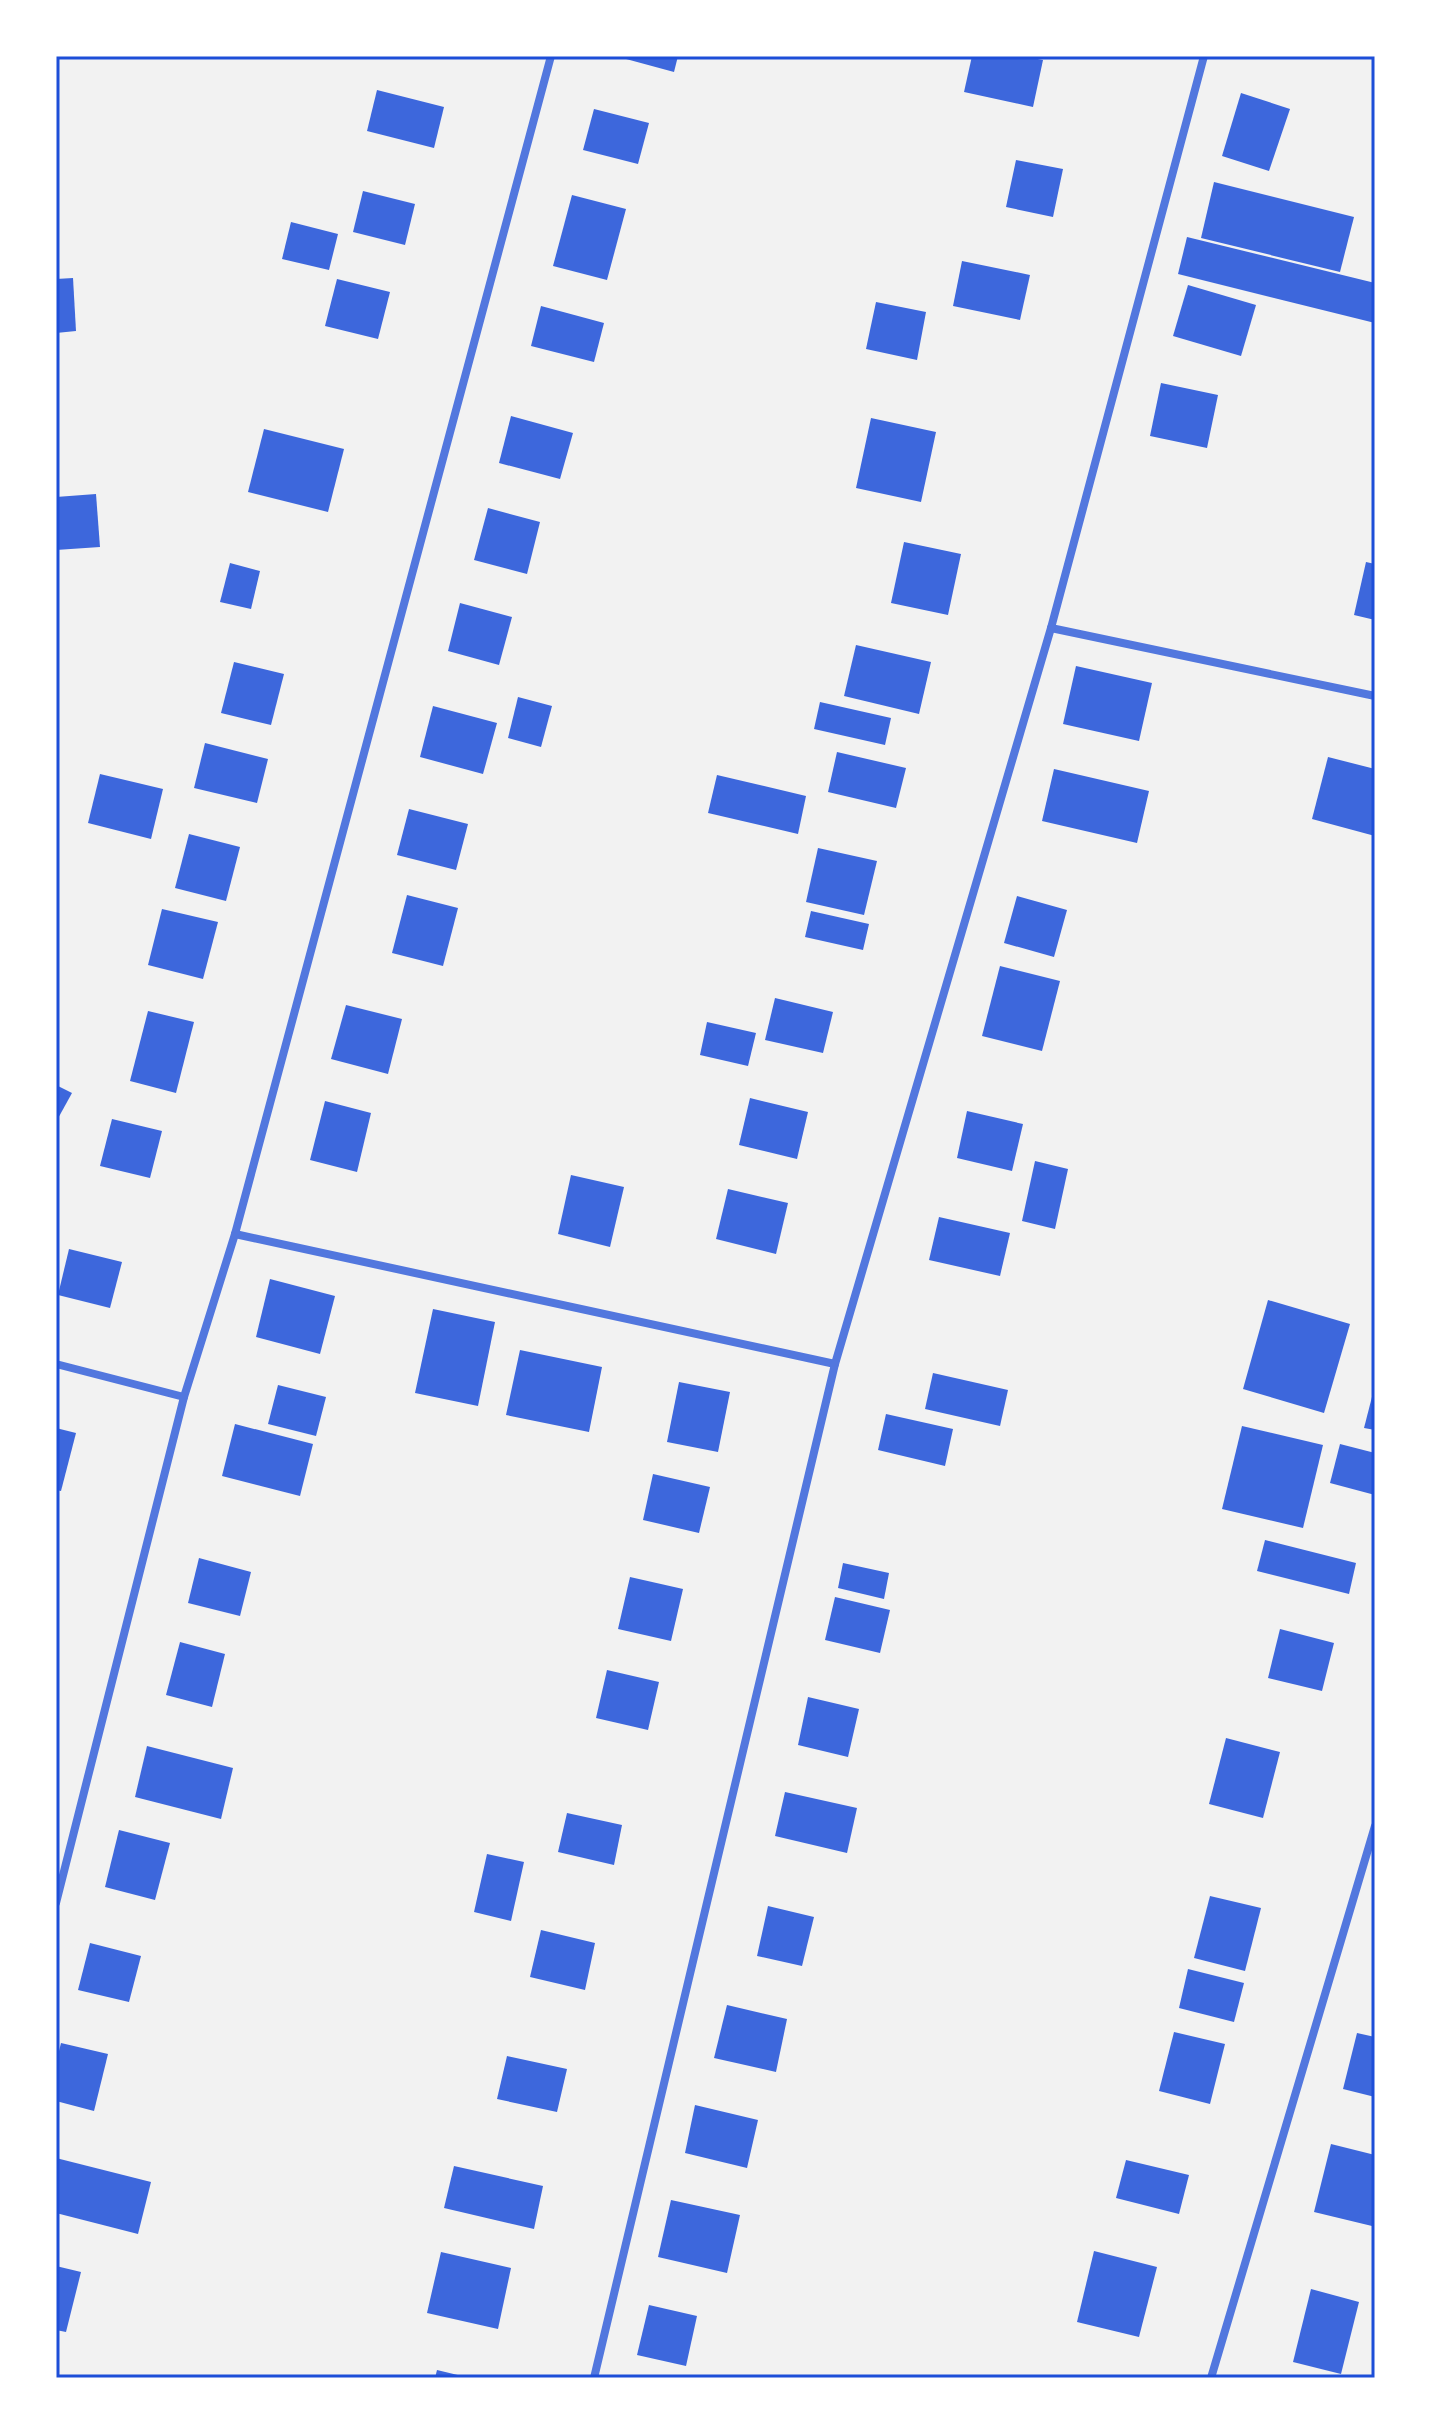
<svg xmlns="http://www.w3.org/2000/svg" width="1431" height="2434" viewBox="0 0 1431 2434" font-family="Manrope,sans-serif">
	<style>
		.building { fill: #3d67dc }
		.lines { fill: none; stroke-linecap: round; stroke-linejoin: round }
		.minor { stroke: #5277de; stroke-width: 8 }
		.neatline { fill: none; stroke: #1d4ed8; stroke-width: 3 }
	</style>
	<rect width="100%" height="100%" fill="#f2f2f2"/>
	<g class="building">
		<polygon points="615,56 678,56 674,72"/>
		<polygon points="972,56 1022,56 1043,60 1033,107 964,92"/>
		<polygon points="377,90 444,107 434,148 367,131"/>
		<polygon points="1241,93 1290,109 1269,171 1222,156"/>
		<polygon points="594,109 649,123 638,164 583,150"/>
		<polygon points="1016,160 1063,169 1053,217 1006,207"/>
		<polygon points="1214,182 1354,217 1340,272 1201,238"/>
		<polygon points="363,191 415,204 405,245 353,232"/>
		<polygon points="572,195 626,209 607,280 553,266"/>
		<polygon points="291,222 338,234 329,270 282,259"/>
		<polygon points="1187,237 1375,283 1375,323 1178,274"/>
		<polygon points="962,261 1030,275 1020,320 953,306"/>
		<polygon points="73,278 76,331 56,333 56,279"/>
		<polygon points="337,279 390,292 378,339 325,326"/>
		<polygon points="1188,285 1256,305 1241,356 1173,336"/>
		<polygon points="876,302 926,312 917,360 866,349"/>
		<polygon points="541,306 604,323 594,362 531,346"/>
		<polygon points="1161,383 1218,395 1207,448 1150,436"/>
		<polygon points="511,416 573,433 560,479 499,463"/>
		<polygon points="871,418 936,432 921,502 856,488"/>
		<polygon points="264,429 344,449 328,512 248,492"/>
		<polygon points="96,494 100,547 56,550 56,497"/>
		<polygon points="488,508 540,522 527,574 474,560"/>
		<polygon points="904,542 961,554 948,615 891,603"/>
		<polygon points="1366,562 1375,564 1375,620 1354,615"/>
		<polygon points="230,563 260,571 251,609 220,602"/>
		<polygon points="460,603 512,617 499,665 448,651"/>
		<polygon points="856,645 931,662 919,714 844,696"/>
		<polygon points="234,662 284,674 271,725 221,713"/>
		<polygon points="1076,666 1152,683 1139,741 1063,724"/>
		<polygon points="518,697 552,706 541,747 508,738"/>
		<polygon points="820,702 891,718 885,745 814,729"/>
		<polygon points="433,706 497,723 483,774 420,757"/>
		<polygon points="205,743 268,759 257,803 194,788"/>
		<polygon points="837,752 906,768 896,808 828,792"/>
		<polygon points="1328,757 1375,769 1375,836 1312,819"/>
		<polygon points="1054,769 1149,791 1137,843 1042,821"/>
		<polygon points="100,774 163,789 151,839 88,823"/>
		<polygon points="717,775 806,796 798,834 708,813"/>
		<polygon points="409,809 468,824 456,870 397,855"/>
		<polygon points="189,834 240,847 226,901 175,888"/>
		<polygon points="818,848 877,861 864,915 806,902"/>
		<polygon points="407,895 458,908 443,966 392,953"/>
		<polygon points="1017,896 1067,910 1054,957 1004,943"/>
		<polygon points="162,909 218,922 203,979 148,965"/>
		<polygon points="811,911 869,924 863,950 805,937"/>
		<polygon points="1000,966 1060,981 1042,1051 982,1036"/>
		<polygon points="775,998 833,1012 823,1053 765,1040"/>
		<polygon points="346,1005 402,1019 388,1074 331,1059"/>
		<polygon points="148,1011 194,1022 176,1093 130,1081"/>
		<polygon points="707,1022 756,1033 748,1066 700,1055"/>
		<polygon points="56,1085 72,1093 56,1122"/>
		<polygon points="750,1098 808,1112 797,1159 739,1145"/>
		<polygon points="325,1101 371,1113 357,1172 310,1160"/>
		<polygon points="967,1111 1023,1124 1012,1171 957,1158"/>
		<polygon points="112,1119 162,1131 150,1178 100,1166"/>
		<polygon points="1035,1161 1068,1169 1055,1229 1022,1221"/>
		<polygon points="571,1175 624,1187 610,1247 558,1234"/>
		<polygon points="728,1189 788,1203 776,1254 716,1239"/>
		<polygon points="939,1217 1010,1233 1000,1276 929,1260"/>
		<polygon points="69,1249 122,1262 110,1308 58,1295"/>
		<polygon points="270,1279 335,1296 320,1354 256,1337"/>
		<polygon points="1268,1300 1350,1324 1324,1413 1243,1389"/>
		<polygon points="433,1309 495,1322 478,1406 415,1393"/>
		<polygon points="520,1350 602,1367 589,1432 506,1415"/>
		<polygon points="933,1373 1008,1390 1000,1426 925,1409"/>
		<polygon points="679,1382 730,1392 718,1452 667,1442"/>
		<polygon points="278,1385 326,1397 316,1436 268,1424"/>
		<polygon points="1374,1389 1375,1389 1375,1430 1364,1428"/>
		<polygon points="886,1414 953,1429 945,1466 878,1450"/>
		<polygon points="235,1424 313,1444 300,1496 222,1476"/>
		<polygon points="1242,1426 1323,1445 1303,1528 1222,1509"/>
		<polygon points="56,1428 76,1433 61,1491 56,1490"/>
		<polygon points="1340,1444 1375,1453 1375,1495 1330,1483"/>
		<polygon points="653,1474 710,1487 699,1533 643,1520"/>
		<polygon points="1265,1540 1356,1563 1349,1594 1257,1571"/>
		<polygon points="199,1558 251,1572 240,1616 188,1603"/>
		<polygon points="843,1563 889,1573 884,1599 838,1588"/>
		<polygon points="630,1577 683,1589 671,1641 618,1629"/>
		<polygon points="835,1597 890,1610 880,1653 825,1640"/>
		<polygon points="1280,1629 1334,1643 1322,1691 1268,1678"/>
		<polygon points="180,1642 225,1654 212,1707 166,1695"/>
		<polygon points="607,1670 659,1682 648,1730 596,1718"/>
		<polygon points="808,1697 859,1709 848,1757 798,1745"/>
		<polygon points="1226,1738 1280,1752 1263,1818 1209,1804"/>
		<polygon points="147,1746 233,1768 221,1819 135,1797"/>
		<polygon points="785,1792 857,1808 847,1853 775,1836"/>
		<polygon points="567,1813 622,1825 614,1865 558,1852"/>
		<polygon points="119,1830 170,1843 155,1900 105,1887"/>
		<polygon points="487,1854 524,1862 511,1921 474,1912"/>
		<polygon points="1210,1896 1261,1908 1245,1971 1194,1958"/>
		<polygon points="768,1906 814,1917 802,1966 757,1956"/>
		<polygon points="541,1930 595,1943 585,1990 530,1977"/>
		<polygon points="90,1943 141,1956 129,2002 78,1990"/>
		<polygon points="1188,1969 1244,1983 1234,2022 1179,2008"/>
		<polygon points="727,2005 787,2019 776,2072 714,2058"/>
		<polygon points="1174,2032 1225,2044 1210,2104 1159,2091"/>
		<polygon points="1357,2033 1375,2037 1375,2097 1343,2089"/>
		<polygon points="61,2043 108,2054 94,2111 56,2101 56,2063"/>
		<polygon points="507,2056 567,2069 557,2112 497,2099"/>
		<polygon points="695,2105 758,2120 747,2168 685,2153"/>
		<polygon points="1331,2144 1375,2155 1375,2214 1372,2226 1314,2212"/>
		<polygon points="56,2158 151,2182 138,2234 56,2213"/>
		<polygon points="1126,2160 1189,2175 1179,2214 1116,2198"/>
		<polygon points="454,2166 543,2186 534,2229 444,2208"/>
		<polygon points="671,2200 740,2215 727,2273 658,2257"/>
		<polygon points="1094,2251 1157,2267 1139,2337 1077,2322"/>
		<polygon points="441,2252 511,2268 498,2329 427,2313"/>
		<polygon points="56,2266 81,2272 66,2332 56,2330"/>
		<polygon points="1311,2289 1359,2302 1341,2374 1293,2362"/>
		<polygon points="649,2305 697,2316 686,2366 637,2355"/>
		<polygon points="437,2370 466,2377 466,2378 435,2378"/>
	</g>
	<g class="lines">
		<g class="minor">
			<polyline points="1051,628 1375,696"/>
			<polyline points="235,1234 835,1364"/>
			<polyline points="56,1364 184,1397"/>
			<polyline points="56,1903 184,1397 235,1234 551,56"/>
			<polyline points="594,2378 835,1364 1051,628 1204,56"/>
			<polyline points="1211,2378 1375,1826"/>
		</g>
	</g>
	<rect width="1431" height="2434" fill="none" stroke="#ffffff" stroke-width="116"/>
	<rect x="58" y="58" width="1315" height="2318" class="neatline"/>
</svg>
